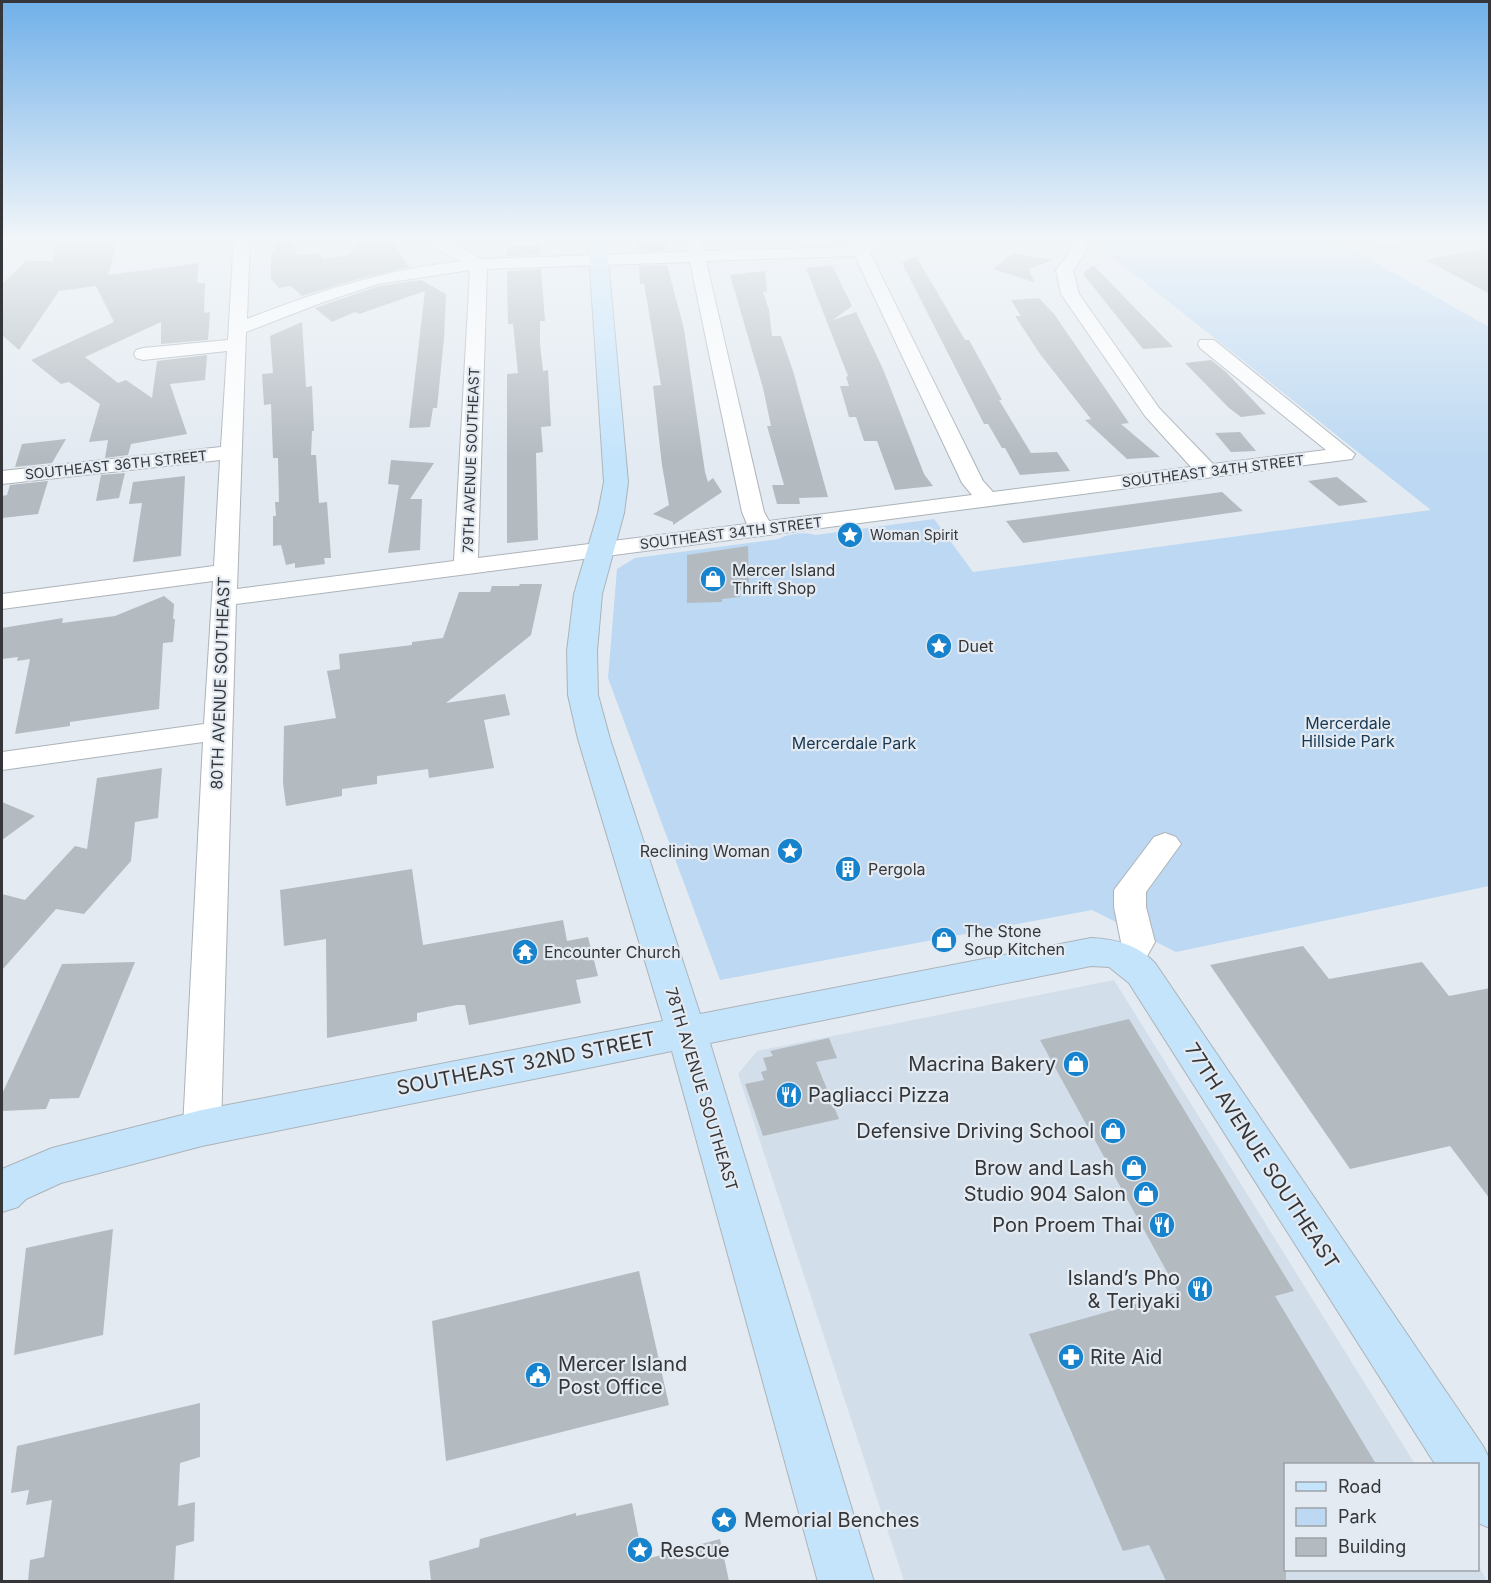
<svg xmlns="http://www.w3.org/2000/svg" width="1491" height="1583" viewBox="0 0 1491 1583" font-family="Inter,sans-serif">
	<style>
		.built { fill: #d2dfeb }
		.green { fill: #bcd8f2 }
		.building { fill: #b3bac0 }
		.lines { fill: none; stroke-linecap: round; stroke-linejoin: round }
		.street-casing { stroke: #acb3b9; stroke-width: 2 }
		.secondary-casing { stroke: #acb3b9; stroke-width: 2 }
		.street { fill: #fff; fill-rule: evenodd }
		.secondary { fill: #c4e4fc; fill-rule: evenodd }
		.labels { text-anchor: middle; stroke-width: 4.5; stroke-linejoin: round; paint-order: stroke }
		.far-street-label { font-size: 14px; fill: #343639; stroke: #e3eaf1 }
		.far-poi-label { font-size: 14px; fill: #343639; stroke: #e3eaf1; text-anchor: start }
		.poi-label { font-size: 16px; fill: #343639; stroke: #e3eaf1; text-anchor: start }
		.street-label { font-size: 16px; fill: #343639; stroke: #e3eaf1 }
		.park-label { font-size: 16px; fill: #173752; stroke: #e3eaf1 }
		.near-street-label { font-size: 20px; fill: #343639; stroke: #e3eaf1 }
		.near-poi-label { font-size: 20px; fill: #343639; stroke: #e3eaf1; text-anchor: end }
	</style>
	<rect width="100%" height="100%" fill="#e3eaf1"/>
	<polygon class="built" points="1114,980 1415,1464 1286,1464 1286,1570 1478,1570 1478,1565 1487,1581 904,1581 738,1074 757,1051"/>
	<path class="green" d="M1087,237h243l159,90v559l-313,66 -84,-42 -372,70 -112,-302 9,-109 18,-11 144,-19c6,-5 28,-8 36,-4l119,-16 39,53 458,-62z"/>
	<g class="building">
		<polygon points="57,237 119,237 108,275 199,263 197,283 205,283 204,313 210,312 208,340 161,344 161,322 85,357 118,383 126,380 152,398 157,361 207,355 205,380 170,384 187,434 131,444 128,455 105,458 108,440 89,442 100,404 69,382 61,384 31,360 114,322 96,286 59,291 19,350 2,335 2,284 26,261 53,261"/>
		<polygon points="637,237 665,237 666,250 638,251"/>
		<polygon points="359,238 389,238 409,267 351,281 302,296 291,286 279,288 271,279 271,253 275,252 274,240 293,239 296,255 321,253 322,259 350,255"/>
		<polygon points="540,245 540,255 507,256 507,247"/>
		<polygon points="1490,247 1490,294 1426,260"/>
		<polygon points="1013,253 1053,260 1029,269 1034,282 994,269"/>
		<polygon points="916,256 965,340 969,340 1002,400 999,400 1031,453 1057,452 1070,471 1020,475 1005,448 1002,448 988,424 984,424 902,263"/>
		<polygon points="667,265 684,329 705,472 708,482 713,478 722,492 673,525 673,522 653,514 669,505 662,465 653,386 661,385 644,283 640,284 639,266"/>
		<polygon points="832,265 852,306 833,320 856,312 883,369 924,474 933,486 895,490 877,441 864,441 856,417 849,417 840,386 849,386 846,377 848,376 806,268"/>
		<polygon points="1093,265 1173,347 1143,349 1083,274"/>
		<polygon points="541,269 545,321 540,321 540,344 543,371 548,370 551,426 541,427 543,452 536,453 538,540 507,543 507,374 518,373 513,324 508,324 507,271"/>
		<polygon points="765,271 767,292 763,292 769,310 772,336 781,336 793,371 828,497 799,498 800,504 777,504 772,485 784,485 767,426 771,426 763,388 730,275"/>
		<polygon points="421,280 446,294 444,338 437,408 433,408 430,427 409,428 425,291 359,314 355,312 332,322 315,308 379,286"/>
		<polygon points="1039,298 1054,314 1129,423 1121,424 1160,457 1127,459 1085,420 1091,419 1040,354 1015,316 1021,316 1011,300"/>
		<polygon points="302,322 306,387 312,386 314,431 312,431 311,455 316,455 319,503 327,502 331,558 324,558 325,564 295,568 295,563 286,565 281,545 273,546 273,516 276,516 275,502 279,502 278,458 273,458 271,404 264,405 262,374 273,373 270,336"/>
		<polygon points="1211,360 1226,372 1266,414 1241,417 1229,408 1185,363"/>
		<polygon points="1240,432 1256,451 1231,452 1215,433"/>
		<polygon points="66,439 52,463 15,467 22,444"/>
		<polygon points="391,460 434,463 410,499 422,499 420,550 388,553 399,485 388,484"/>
		<polygon points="125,473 119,498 96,501 101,475"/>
		<polygon points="185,476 181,556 133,562 142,503 129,504 133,482"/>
		<polygon points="1337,477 1368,502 1339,506 1308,481"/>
		<polygon points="48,481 38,514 2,518 2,496 7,495 10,485"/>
		<polygon points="1222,492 1243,511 1023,543 1006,521"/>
		<polygon points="748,546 749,590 739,590 740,597 722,599 722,602 687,603 687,555"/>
		<polygon points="520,584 542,584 531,635 446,703 505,694 510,715 484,720 494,768 429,778 428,769 377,776 377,784 342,789 342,796 286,806 283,783 284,726 336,718 327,671 340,669 339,654 412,645 412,642 443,638 459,592 490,592 492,586 519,586"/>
		<polygon points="164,596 174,604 173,619 175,619 173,642 163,643 159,709 70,722 70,726 15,734 30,659 17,661 18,657 2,659 2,628 63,618 62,623 115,616"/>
		<polygon points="162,768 158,818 135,822 131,861 84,914 56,909 2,970 2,894 25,900 75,846 87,849 97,778"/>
		<polygon points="2,802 35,816 2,840"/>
		<polygon points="412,869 423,945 563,920 567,941 588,937 598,976 576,980 581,1003 469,1025 465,1005 457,1005 417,1013 417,1021 327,1038 326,939 284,946 280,890"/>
		<polygon points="1303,946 1329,979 1422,962 1449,996 1490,988 1490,1199 1450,1146 1350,1169 1210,965"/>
		<polygon points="135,962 79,1098 50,1099 46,1109 2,1111 2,1094 62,964"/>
		<polygon points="1129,1019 1294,1291 1275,1296 1376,1464 1286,1464 1286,1581 1166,1581 1149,1545 1123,1551 1029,1334 1178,1292 1040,1040"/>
		<polygon points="829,1038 837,1058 816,1062 839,1119 763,1136 745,1084 764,1080 761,1072 767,1070 763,1058 773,1056 770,1051"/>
		<polygon points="113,1229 103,1335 14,1355 26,1248"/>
		<polygon points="639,1271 669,1405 446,1461 432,1321"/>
		<polygon points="200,1403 200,1457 180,1463 178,1506 195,1502 194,1541 176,1546 174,1581 28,1581 30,1560 44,1557 52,1500 26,1505 29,1490 11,1493 17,1446"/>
		<polygon points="632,1503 643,1560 720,1539 729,1581 431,1581 429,1561 479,1547 480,1539 576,1513 576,1516"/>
	</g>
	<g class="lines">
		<g class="street-casing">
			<g id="street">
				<polygon points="22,237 8,247 2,249 2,237"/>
				<path d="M234,237h16l-3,82c74,-29 134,-48 214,-58l-25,-12 -12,-12h18l40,22 206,-7 -3,-15h16l3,14 147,-4 -5,-10h16l2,5 9,-5h20l-23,16 113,228 10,11 198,-25 -46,-51 -84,-122 -5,-24 15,-20 -5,-13h16l5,14 -14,19 6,24 80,114 54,56 113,-14 -126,-102 -2,-4 2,-4h14l141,114 -3,5 -8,1 -1108,144 -15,524 -5,11 -14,5 -14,-5 -5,-11 20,-386 -201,28v-18l202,-28 9,-143 -211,28v-15l212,-28 6,-106 -218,24v-13l219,-24 6,-96 -84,9 -7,-2 -2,-4 2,-4 7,-2 85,-8zM855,256l107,227 10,12 -203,26 -5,-9 -58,-251zM690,262l52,250 5,12 -269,34 9,-289zM470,270l-16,291 -217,28 9,-257 75,-29 57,-19z"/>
				<path d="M1374,237h54c-8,7 -54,13 -61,5z"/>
				<polygon points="1165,833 1176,837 1181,844 1146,892 1146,907 1155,942 1141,967 1129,971 1117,967 1112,958 1121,942 1114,907 1114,890 1154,837"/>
			</g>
		</g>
		<g class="secondary-casing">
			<path id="secondary" d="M588,237h18l22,245 -4,31 -22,81 -5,57 1,44 12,44 90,275 391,-76c25,1 47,7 64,25l328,483 7,14v68l-12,-5v-59h-43l-306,-481 -20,-16 -18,-1 -381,77 164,539h-56l-146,-531 -470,95 -141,37 -35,16 -8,8 -16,5v-43l50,-21 150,-38 461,-89 -85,-282 -10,-44 -1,-44 7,-57 24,-81 6,-31z"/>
		</g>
		<use href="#street" class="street"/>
		<use href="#secondary" class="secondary"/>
	</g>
	<linearGradient id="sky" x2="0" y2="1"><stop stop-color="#70b0e9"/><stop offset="0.52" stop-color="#f2f6f9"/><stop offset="1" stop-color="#f2f6f9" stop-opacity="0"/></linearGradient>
	<rect width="1491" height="459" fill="url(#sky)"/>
	<defs>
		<g id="sight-disc" transform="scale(1.35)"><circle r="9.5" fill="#1883cd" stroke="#e3eaf1"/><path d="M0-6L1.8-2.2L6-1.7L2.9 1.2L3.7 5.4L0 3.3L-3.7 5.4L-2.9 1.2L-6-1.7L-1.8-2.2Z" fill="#fff"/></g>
		<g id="shop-disc" transform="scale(1.35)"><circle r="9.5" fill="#1883cd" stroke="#e3eaf1"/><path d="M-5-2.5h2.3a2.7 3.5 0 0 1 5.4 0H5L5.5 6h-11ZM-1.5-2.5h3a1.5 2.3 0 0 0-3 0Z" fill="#fff"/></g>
		<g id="building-disc" transform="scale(1.35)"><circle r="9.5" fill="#1883cd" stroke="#e3eaf1"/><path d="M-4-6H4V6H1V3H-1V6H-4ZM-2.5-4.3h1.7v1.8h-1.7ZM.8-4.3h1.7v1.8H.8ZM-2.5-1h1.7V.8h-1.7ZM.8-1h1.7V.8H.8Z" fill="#fff"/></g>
		<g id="temple-disc" transform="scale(1.35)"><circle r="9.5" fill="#1883cd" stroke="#e3eaf1"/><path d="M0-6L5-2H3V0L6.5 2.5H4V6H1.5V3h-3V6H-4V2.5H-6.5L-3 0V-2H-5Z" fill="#fff"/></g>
		<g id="restaurant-disc" transform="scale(1.35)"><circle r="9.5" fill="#1883cd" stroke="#e3eaf1"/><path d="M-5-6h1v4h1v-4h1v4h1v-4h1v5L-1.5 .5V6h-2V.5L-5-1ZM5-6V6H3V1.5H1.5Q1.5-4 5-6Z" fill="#fff"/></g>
		<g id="pharmacy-disc" transform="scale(1.35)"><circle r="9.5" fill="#1883cd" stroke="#e3eaf1"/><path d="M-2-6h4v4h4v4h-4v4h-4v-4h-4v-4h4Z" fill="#fff"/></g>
		<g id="civic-disc" transform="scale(1.35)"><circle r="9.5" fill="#1883cd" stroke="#e3eaf1"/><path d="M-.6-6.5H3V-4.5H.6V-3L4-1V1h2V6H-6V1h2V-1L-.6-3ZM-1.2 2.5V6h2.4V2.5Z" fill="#fff"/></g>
	</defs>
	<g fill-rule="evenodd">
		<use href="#sight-disc" x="850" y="535"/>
		<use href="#shop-disc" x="713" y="579"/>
		<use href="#sight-disc" x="939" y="646"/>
		<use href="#sight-disc" x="790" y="851"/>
		<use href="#building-disc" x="848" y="869"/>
		<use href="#shop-disc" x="944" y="940"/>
		<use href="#temple-disc" x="525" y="952"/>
		<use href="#shop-disc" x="1076" y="1064"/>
		<use href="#restaurant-disc" x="789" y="1095"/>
		<use href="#shop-disc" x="1113" y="1131"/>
		<use href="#shop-disc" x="1134" y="1168"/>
		<use href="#shop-disc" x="1146" y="1194"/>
		<use href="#restaurant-disc" x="1162" y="1225"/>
		<use href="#restaurant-disc" x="1200" y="1289"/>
		<use href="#pharmacy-disc" x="1071" y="1357"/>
		<use href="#civic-disc" x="538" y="1375"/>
		<use href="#sight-disc" x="724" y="1520"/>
		<use href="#sight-disc" x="640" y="1550"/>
	</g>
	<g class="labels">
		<g class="far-street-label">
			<text transform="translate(471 460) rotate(-88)" y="5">79TH AVENUE SOUTHEAST</text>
			<text transform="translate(116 465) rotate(-6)" y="5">SOUTHEAST 36TH STREET</text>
			<text transform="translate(1213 471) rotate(-7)" y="5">SOUTHEAST 34TH STREET</text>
			<text transform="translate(731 533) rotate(-7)" y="5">SOUTHEAST 34TH STREET</text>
		</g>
		<g class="far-poi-label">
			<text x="870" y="540">Woman Spirit</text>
		</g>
		<g class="poi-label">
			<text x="732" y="576">Mercer Island<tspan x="732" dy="18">Thrift Shop</tspan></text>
			<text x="958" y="652">Duet</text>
			<text x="770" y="857" text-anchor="end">Reclining Woman</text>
			<text x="868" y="875">Pergola</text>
			<text x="964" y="937">The Stone<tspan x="964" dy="18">Soup Kitchen</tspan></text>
			<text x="544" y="958">Encounter Church</text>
		</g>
		<g class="street-label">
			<text transform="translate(220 683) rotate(-88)" y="6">80TH AVENUE SOUTHEAST</text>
			<text transform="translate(702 1089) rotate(73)" y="6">78TH AVENUE SOUTHEAST</text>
		</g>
		<g class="park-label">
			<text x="1348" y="729">Mercerdale<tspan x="1348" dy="18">Hillside Park</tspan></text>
			<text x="854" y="749">Mercerdale Park</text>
		</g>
		<g class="near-street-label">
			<text transform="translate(526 1063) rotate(-11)" y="7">SOUTHEAST 32ND STREET</text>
			<text transform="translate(1262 1156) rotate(57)" y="7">77TH AVENUE SOUTHEAST</text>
		</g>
		<g class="near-poi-label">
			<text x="1056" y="1071">Macrina Bakery</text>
			<text x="808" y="1102" text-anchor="start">Pagliacci Pizza</text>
			<text x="1094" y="1138">Defensive Driving School</text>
			<text x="1114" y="1175">Brow and Lash</text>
			<text x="1126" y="1201">Studio 904 Salon</text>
			<text x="1142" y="1232">Pon Proem Thai</text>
			<text x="1180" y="1285">Island’s Pho<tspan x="1180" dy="23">&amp; Teriyaki</tspan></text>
			<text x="1090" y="1364" text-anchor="start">Rite Aid</text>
			<text x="558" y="1371" text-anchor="start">Mercer Island<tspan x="558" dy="23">Post Office</tspan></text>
			<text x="744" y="1527" text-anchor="start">Memorial Benches</text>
			<text x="660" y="1557" text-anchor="start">Rescue</text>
		</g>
	</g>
	<rect width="1491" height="1583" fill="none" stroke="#343639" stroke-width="6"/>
	<rect x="1284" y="1463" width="195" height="108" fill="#e3eaf1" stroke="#9da2a7" stroke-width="1.5"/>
	<rect x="1296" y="1482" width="30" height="9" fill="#c4e4fc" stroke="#9da2a7" stroke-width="1.5"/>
	<text x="1338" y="1493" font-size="18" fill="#343639">Road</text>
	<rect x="1296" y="1508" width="30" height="18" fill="#bcd8f2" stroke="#9da2a7" stroke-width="1.5"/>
	<text x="1338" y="1523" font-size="18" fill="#343639">Park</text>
	<rect x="1296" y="1538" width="30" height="18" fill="#b3bac0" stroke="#9da2a7" stroke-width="1.5"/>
	<text x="1338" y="1553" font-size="18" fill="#343639">Building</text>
</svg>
